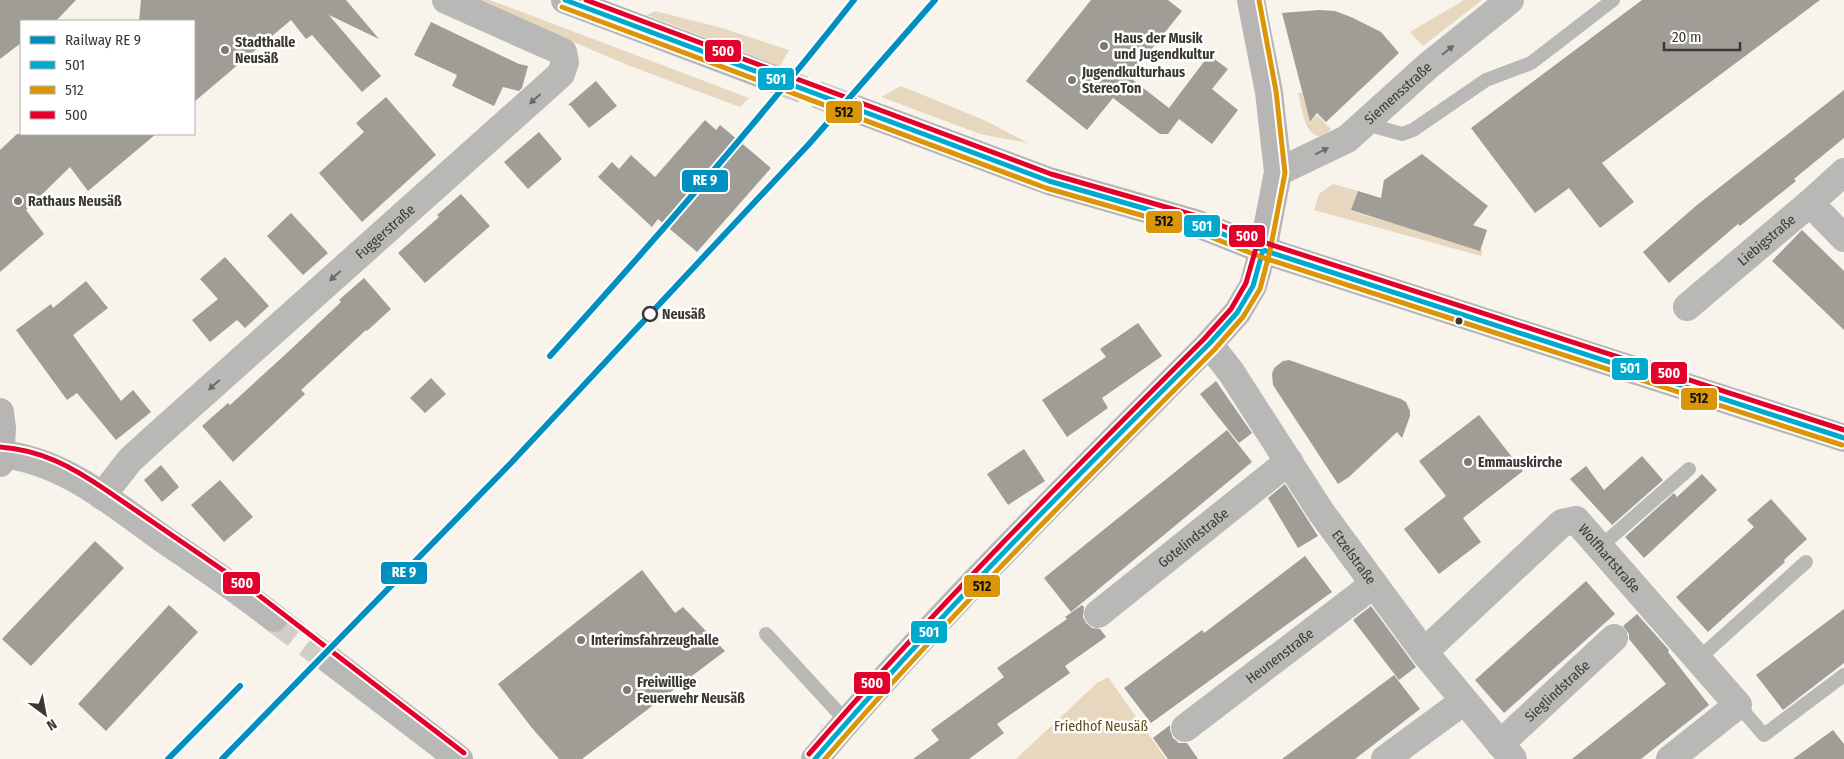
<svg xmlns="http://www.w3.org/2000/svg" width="1844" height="759" viewBox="0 0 1844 759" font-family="'Fira Sans Condensed',sans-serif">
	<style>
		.green { fill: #e6d7be }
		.building { fill: #a09d97 }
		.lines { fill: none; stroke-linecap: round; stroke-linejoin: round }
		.street-tunnel { stroke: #d2cec7; stroke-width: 28; stroke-dasharray: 28 14; stroke-linecap: butt }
		.secondary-tunnel { stroke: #d2cec7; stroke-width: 28; stroke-dasharray: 28 14; stroke-linecap: butt }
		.lane { stroke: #b8b8b6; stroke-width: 14 }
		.street { stroke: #b8b8b6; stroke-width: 28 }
		.secondary { stroke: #b8b6b5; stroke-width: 28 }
		.bus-1-casing { stroke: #fff; stroke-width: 9 }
		.bus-2-casing { stroke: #fff; stroke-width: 9 }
		.bus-3-casing { stroke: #fff; stroke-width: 9 }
		.bus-1 { stroke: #00a9ce; stroke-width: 5 }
		.bus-2 { stroke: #db9508; stroke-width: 5 }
		.bus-3 { stroke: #e4002b; stroke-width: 5 }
		.rail-1-casing { stroke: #fff; stroke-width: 10 }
		.rail-1 { stroke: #008fbf; stroke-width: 6 }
		.oneway { fill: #6d6b67 }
		.poi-dot { fill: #7d7973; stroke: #fff; stroke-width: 2 }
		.stop-dot { fill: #fff; stroke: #3b3732; stroke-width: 2.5 }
		.bus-dot { fill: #3b3732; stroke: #fff; stroke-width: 2 }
		.labels { text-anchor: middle; stroke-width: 5; stroke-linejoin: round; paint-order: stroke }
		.poi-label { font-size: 14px; font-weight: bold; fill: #3b3732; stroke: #fff; text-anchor: start }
		.street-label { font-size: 14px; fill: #3b3732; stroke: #fff }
		.stop-label { font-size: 14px; font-weight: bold; fill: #3b3732; stroke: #fff; text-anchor: start }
		.park-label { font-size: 14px; fill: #62481a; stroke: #fff }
		.line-badge { stroke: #fff; stroke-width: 2 }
		.badge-label { font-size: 14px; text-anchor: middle; font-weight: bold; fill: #fff }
		.pale-badge-label { font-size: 14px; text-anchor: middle; font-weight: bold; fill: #111 }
	</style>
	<rect width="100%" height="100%" fill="#f8f4ec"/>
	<g class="green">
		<polygon points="474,0 490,0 749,98 740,107 630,66"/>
		<polygon points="1464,0 1482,0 1423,46 1410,32"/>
		<polygon points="655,11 722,28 789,50 780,66 647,15"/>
		<polygon points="901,86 984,120 1028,143 980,134 881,97"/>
		<path d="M1298,93h4l8,30 7,-8 14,14 -7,7c-20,4 -22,-29 -26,-43z"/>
		<polygon points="1333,184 1358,191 1351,211 1483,250 1481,256 1314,210 1319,194"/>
		<polygon points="1108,677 1166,759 1016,759 1097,683"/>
	</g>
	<g class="building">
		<polygon points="0,0 76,0 56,21 21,21 21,43 0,59"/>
		<polygon points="141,0 346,0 379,39 329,15 381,76 362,92 312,35 306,39 291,20 194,102 194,21 139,21"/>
		<polygon points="1091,0 1168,0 1182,11 1129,77 1169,108 1209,55 1228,69 1212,89 1238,110 1212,144 1179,119 1168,134 1160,134 1113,98 1087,130 1026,81"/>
		<polygon points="1642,0 1820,0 1602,163 1634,202 1600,228 1569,188 1535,213 1471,128"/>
		<polygon points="1319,10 1335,11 1351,17 1381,32 1399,53 1326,122 1317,113 1310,122 1282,13"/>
		<polygon points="431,22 519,64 528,66 522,88 519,91 503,87 494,106 452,86 457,75 414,55"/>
		<polygon points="596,81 617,106 589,128 570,105 568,105"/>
		<polygon points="1844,90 1844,138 1794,179 1796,181 1740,226 1738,224 1669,283 1643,252 1697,205"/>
		<polygon points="386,97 436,155 362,222 319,173 364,132 356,123"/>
		<polygon points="705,120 716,130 720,125 771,168 697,252 658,219 652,227 598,177 612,162 619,169 631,155 655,177"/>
		<polygon points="539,132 562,159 528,189 504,162"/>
		<polygon points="17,134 156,134 88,191 70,167 26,210 44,234 0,272 0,150"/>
		<polygon points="1422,154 1488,206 1473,225 1487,230 1480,251 1351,210 1358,191 1381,198 1384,180"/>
		<polygon points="461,194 490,226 425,283 398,253 439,217 437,215"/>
		<polygon points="291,213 328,253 303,275 267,236"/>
		<polygon points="1802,230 1844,271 1844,330 1772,261"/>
		<polygon points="225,257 269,306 245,328 237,320 210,342 192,320 218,299 200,279"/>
		<polygon points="364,278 391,309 367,331 366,330 301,390 305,394 233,462 202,426 228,403 230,405 288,352 341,302 339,300"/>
		<polygon points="86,281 108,308 73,335 121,401 133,390 151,412 116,440 77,393 67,400 16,330 51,304 53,308"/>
		<polygon points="1138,323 1162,356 1102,398 1108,408 1067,437 1042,400 1106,357 1100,349"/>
		<polygon points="1289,360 1401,399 1406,402 1410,411 1410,416 1402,438 1397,432 1349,477 1338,484 1273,385 1272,374 1274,368 1283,361"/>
		<polygon points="431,378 446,394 425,413 410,398"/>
		<polygon points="1216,381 1252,433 1239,443 1200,394"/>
		<polygon points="1479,415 1523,471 1463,518 1481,542 1439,574 1404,529 1446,496 1419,461"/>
		<polygon points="1227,430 1252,462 1071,612 1044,578"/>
		<polygon points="1024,449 1045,481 1008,505 987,474"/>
		<polygon points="1642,456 1663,480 1612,525 1570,479 1586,466 1604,490"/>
		<polygon points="161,465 179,487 162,502 144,480"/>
		<polygon points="1702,474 1717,490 1644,558 1625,537 1674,493 1677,497"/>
		<polygon points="220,480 253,517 224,542 191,505"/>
		<polygon points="1285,484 1318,536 1298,548 1268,498"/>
		<polygon points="1771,499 1807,539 1784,560 1785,562 1708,632 1676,597 1754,527 1747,520"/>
		<polygon points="95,541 124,568 31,666 2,639"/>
		<polygon points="1305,556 1332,592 1151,723 1124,688 1202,630 1204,633"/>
		<polygon points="642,570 675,613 683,607 725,651 582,759 559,759 532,728 498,684"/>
		<polygon points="1586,581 1615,614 1504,713 1475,680"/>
		<polygon points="169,605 198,632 106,731 78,704"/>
		<polygon points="1082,605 1084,607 1083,617 1086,623 1092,628 1100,629 1106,637 1065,666 1070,673 997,724 1004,733 969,759 913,759 939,740 931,730 1004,677 997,668 1067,619 1065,617"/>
		<polygon points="1371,606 1416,667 1399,680 1353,620"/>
		<polygon points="1844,609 1844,663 1783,710 1756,675"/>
		<polygon points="1637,614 1669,650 1668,652 1709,705 1641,759 1572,759 1666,684 1629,639 1629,634 1623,626"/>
		<polygon points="1394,675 1420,709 1355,759 1282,759"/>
		<polygon points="1170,725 1170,730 1173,738 1179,743 1187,743 1198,759 1168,759 1153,738"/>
		<polygon points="1833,730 1844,744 1844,759 1793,759"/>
	</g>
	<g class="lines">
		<polyline class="street-tunnel" points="274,618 331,661"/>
		<polyline class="secondary-tunnel" points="777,80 856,109"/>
		<g class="lane">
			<polyline points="1366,124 1402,134 1413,130 1486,80 1531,63 1613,0"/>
			<polyline points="1600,547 1689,469"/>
			<polyline points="766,634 847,722"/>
			<polyline points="1697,660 1806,562"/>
			<polyline points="1738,705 1764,735 1844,675"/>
		</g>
		<g class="street">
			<path id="s1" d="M1278,172l69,-33 82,-74 81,-65"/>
			<polyline points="1810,203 1844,238"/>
			<path id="s2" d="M1687,307l123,-104 34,-31"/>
			<path id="s3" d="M1209,344l22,28 90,140 53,72 50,68 89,107"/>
			<path d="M0,454c64,6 115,51 166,87 37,25 74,50 108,77"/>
			<path id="s4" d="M102,496l28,-36 23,-21 408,-365 4,-12 -2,-10 -117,-52"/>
			<path id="s5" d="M1098,614l191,-153"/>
			<path id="s6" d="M1424,652l138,-129 14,-3 162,185 -68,54"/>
			<polyline points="331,661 459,759"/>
			<path id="s7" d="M1185,728l189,-144"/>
			<path id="s8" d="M1500,744l114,-106"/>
			<path d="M815,759c123,-146 260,-280 394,-415l28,-31 16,-27 10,-36"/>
			<polyline points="1385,759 1464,701"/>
		</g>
		<g class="secondary">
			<polyline points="565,0 777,80"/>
			<polyline points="1251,0 1269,92 1278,172 1263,250"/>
			<polyline points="856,109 1049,181 1195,223 1263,250 1844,438"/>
			<polyline points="0,412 2,428 0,463"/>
		</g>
		<g class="bus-1-casing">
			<g id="bus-1">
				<polyline points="565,0 1049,181 1195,223 1263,250 1844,438"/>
				<path d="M815,759c125,-145 259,-280 394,-415l28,-31 16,-27 10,-36"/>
			</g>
		</g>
		<g class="bus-2-casing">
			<g id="bus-2">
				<polyline points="562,7 1046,188 1193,230 1261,257 1842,445"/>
				<path d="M825,759c123,-143 257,-276 390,-410l28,-32 17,-28 10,-38 15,-78 -9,-82 -17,-91"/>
			</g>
		</g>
		<g class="bus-3-casing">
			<g id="bus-3">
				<polyline points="586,0 1051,174 1197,216 1266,243 1844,430"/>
				<path d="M0,447c42,3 72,20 106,43l146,100 212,163"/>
				<path d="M809,754c125,-145 260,-280 395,-415l27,-30 15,-26 10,-35"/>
			</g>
		</g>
		<use href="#bus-1" class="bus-1"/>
		<use href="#bus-2" class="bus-2"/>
		<use href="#bus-3" class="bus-3"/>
		<g class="rail-1-casing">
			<g id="rail-1">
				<path d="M550,356c105,-116 207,-233 304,-356"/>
				<polyline points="168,759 240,686"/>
				<polyline points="222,759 511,463 809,144 935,0"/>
			</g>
		</g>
		<use href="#rail-1" class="rail-1"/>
	</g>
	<defs><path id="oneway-solid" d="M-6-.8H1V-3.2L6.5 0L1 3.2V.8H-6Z" transform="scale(1.25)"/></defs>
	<g class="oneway">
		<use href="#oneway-solid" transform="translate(1448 50) rotate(-39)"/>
		<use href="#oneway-solid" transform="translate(535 99) rotate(138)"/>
		<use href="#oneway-solid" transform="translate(1322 151) rotate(-26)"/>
		<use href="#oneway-solid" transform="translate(335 276) rotate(138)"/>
		<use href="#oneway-solid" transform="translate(214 385) rotate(138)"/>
	</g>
	<g class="poi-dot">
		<circle cx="1104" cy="46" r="5"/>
		<circle cx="225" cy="50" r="5"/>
		<circle cx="1072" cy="80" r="5"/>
		<circle cx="18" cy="201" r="5"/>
		<circle cx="1468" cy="462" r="5"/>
		<circle cx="581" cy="640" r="5"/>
		<circle cx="627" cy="690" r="5"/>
	</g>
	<circle class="stop-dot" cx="650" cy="314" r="7"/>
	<circle class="bus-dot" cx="1459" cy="321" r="4.5"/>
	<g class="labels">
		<g class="poi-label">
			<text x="1114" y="43">Haus der Musik<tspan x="1114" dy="16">und Jugendkultur</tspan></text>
			<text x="235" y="47">Stadthalle<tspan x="235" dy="16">Neusäß</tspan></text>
			<text x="1082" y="77">Jugendkulturhaus<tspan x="1082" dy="16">StereoTon</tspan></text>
			<text x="28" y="206">Rathaus Neusäß</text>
			<text x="1478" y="467">Emmauskirche</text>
			<text x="591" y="645">Interimsfahrzeughalle</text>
			<text x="637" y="687">Freiwillige<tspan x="637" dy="16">Feuerwehr Neusäß</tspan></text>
		</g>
		<g class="street-label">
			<text dy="5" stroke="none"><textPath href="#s1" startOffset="145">Siemensstraße</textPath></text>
			<text dy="5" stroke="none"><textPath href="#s4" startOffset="388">Fuggerstraße</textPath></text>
			<text dy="5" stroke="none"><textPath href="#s2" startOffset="104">Liebigstraße</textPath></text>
			<text dy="5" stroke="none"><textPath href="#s5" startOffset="122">Gotelindstraße</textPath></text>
			<text dy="5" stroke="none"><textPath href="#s3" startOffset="258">Etzelstraße</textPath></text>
			<text dy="5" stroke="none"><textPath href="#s6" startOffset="254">Wolfhartstraße</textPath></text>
			<text dy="5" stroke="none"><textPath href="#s7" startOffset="119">Heunenstraße</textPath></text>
			<text dy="5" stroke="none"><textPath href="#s8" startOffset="78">Sieglindstraße</textPath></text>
		</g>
		<g class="stop-label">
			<text x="662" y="319">Neusäß</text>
		</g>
		<g class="park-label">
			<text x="1101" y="731">Friedhof Neusäß</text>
		</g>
	</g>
	<g class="line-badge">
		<rect x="704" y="39" width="38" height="24" rx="5" fill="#e4002b"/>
		<rect x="757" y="67" width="38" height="24" rx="5" fill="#00a9ce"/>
		<rect x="825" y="100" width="38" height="24" rx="5" fill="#db9508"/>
		<rect x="681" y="169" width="48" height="24" rx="5" fill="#008fbf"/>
		<rect x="1145" y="210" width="38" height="24" rx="5" fill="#db9508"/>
		<rect x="1183" y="214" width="38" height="24" rx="5" fill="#00a9ce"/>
		<rect x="1228" y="224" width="38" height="24" rx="5" fill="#e4002b"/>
		<rect x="1611" y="357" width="38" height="24" rx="5" fill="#00a9ce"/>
		<rect x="1650" y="361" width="38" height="24" rx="5" fill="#e4002b"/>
		<rect x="1680" y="387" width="38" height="24" rx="5" fill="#db9508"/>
		<rect x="380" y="561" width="48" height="24" rx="5" fill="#008fbf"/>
		<rect x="222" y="571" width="39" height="24" rx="5" fill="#e4002b"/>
		<rect x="963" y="574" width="38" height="24" rx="5" fill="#db9508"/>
		<rect x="910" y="620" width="38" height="24" rx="5" fill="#00a9ce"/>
		<rect x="853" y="671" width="38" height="24" rx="5" fill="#e4002b"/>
	</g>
	<g class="badge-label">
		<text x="723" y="56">500</text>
		<text x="776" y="84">501</text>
		<text x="705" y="185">RE 9</text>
		<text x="1202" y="231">501</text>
		<text x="1247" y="241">500</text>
		<text x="1630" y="373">501</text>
		<text x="1669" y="378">500</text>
		<text x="404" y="577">RE 9</text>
		<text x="242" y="588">500</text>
		<text x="929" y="637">501</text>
		<text x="872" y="688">500</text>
	</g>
	<g class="pale-badge-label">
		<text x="844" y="117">512</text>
		<text x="1164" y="226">512</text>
		<text x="1699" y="403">512</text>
		<text x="982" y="591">512</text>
	</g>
	<rect x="20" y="20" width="175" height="115" fill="#ffffff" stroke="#b1afad"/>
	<rect x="30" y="36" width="25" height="8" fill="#008fbf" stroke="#b1afad"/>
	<text x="65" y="45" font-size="15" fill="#3b3732">Railway RE 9</text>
	<rect x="30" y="61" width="25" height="8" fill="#00a9ce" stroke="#b1afad"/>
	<text x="65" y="70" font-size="15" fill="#3b3732">501</text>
	<rect x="30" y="86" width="25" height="8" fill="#db9508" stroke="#b1afad"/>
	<text x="65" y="95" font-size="15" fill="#3b3732">512</text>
	<rect x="30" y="111" width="25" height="8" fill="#e4002b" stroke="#b1afad"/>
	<text x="65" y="120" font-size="15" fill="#3b3732">500</text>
	<g transform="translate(45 714) rotate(148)" stroke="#ffffff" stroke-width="4" paint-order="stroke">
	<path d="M0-4L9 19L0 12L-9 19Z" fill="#3b3732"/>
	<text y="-8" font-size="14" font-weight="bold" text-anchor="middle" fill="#3b3732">N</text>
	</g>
	<path d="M1664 42v8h76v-8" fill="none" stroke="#3b3732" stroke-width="2.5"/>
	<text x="1672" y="42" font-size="15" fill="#3b3732" stroke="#ffffff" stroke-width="4" paint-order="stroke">20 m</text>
</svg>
